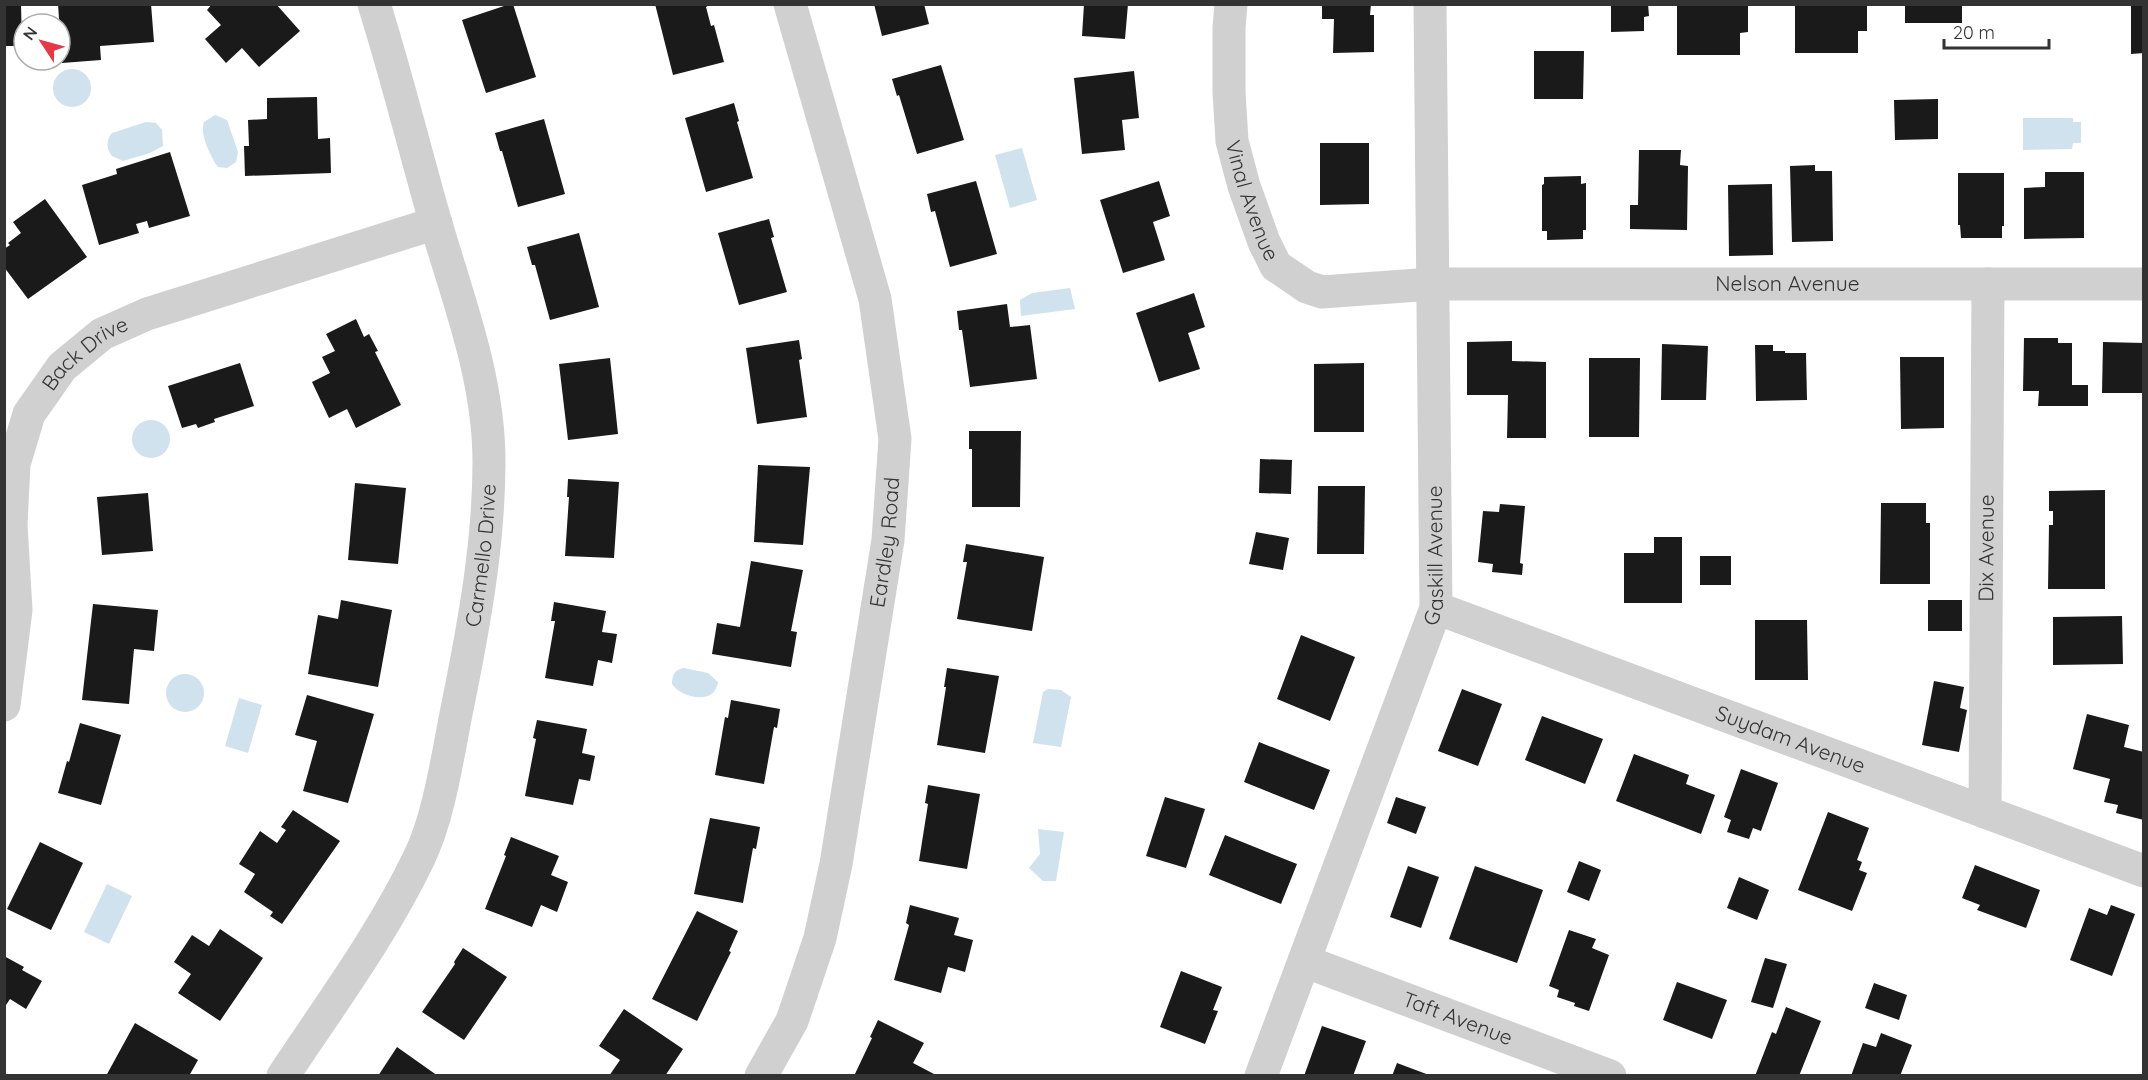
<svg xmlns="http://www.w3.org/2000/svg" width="2148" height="1080" viewBox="0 0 2148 1080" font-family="Quicksand,sans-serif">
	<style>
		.water { fill: #cfe2ee }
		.building { fill: #1a1a1a }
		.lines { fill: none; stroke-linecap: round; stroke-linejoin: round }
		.minor { stroke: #d0d0d0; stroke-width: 33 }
		.labels { text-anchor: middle; stroke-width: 6; stroke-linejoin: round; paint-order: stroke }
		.street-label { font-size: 21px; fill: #333; stroke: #fff }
	</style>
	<rect width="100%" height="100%" fill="#fff"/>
	<g class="water">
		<circle cx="72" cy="88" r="19"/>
		<path d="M215,115l12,5 11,32 -2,10 -9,6 -9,-1 -3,-4c-6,-12 -15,-27 -11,-41z"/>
		<polygon points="2023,118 2073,118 2073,122 2081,122 2081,143 2073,143 2072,149 2023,150"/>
		<path d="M146,122l10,1 6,7 1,16 -13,7 -27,8 -11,-5c-6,-7 -6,-16 0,-23z"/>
		<polygon points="1022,148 1037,200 1010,208 995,155"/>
		<polygon points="1070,288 1075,309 1021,316 1020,300 1032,293"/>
		<circle cx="151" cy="439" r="19"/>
		<path d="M684,668l24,5 10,9c-3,24 -37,16 -46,2 0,-9 3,-15 12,-16z"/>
		<circle cx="185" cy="693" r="19"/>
		<polygon points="1048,689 1061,690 1071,697 1061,747 1033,743 1043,692"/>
		<polygon points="239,698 262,705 248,753 225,746"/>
		<polygon points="1038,829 1064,832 1056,881 1043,881 1029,868 1040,854"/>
		<polygon points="107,884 132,896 109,944 84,932"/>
	</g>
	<g class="building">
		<polygon points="4,4 21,4 22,46 4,46"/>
		<polygon points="58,4 151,4 154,42 100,46 101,60 62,63"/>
		<polygon points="212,4 276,4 300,31 259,67 242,48 226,63 205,39 221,25 207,10"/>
		<polygon points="510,4 513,4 536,77 486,93 462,20"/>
		<polygon points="655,4 711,4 706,7 711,26 714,25 724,62 673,75"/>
		<polygon points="874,4 924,4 929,24 882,36"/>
		<polygon points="1084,4 1128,4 1125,39 1082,36"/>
		<polygon points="1322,4 1371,4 1370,15 1374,15 1374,52 1333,53 1334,19 1322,19"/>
		<polygon points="1611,4 1648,4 1649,16 1644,17 1644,31 1611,32"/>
		<polygon points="1677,4 1748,4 1748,32 1740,33 1740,55 1677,55"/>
		<polygon points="1795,4 1867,4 1867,31 1858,31 1858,53 1795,53"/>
		<rect x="1905" y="4" width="57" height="19"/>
		<polygon points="2131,4 2144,4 2144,53 2131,54"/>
		<polygon points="1534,51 1584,51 1583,99 1534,99"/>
		<polygon points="941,65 964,140 917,154 899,95 897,96 892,79"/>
		<polygon points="1134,71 1139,118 1122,120 1125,150 1082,154 1074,78"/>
		<polygon points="317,97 318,139 330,138 331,173 245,176 244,146 249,146 248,120 267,119 267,98"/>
		<polygon points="1938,99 1938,139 1895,140 1894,100"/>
		<polygon points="734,103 739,121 737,122 753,178 706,192 685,118"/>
		<polygon points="544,119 565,194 518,207 502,151 500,151 495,133"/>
		<polygon points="1320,143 1369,143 1369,204 1320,205"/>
		<polygon points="1639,150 1681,150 1680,165 1688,166 1687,230 1630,229 1630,205 1638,205"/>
		<polygon points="170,152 190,216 149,228 147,221 136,224 139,233 99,245 82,185 117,174 116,169"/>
		<polygon points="1815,165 1815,171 1832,171 1833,241 1792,242 1790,166"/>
		<polygon points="2045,172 2084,172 2084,238 2024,239 2024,188 2045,187"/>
		<polygon points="1958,173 2004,173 2004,226 2002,226 2002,238 1961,238 1960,225 1958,225"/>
		<polygon points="1581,176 1581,184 1586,183 1586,230 1583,230 1583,239 1547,240 1547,231 1542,231 1542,185 1544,184 1544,177"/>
		<polygon points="976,181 997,254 950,267 935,211 931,212 927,194"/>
		<polygon points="1159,181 1170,216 1153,222 1165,260 1123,273 1100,200"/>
		<polygon points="1772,184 1773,255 1729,256 1728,185"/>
		<polygon points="45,199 87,257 28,299 4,267 4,249 10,245 8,243 21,233 13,222"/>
		<polygon points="769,219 774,237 771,238 787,292 739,305 718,233"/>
		<polygon points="579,233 599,307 550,320 535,265 532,265 527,247"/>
		<polygon points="1194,293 1205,327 1188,333 1200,369 1159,382 1136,313"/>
		<polygon points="1007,304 1010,327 1030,325 1037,379 970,387 962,330 959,330 957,311"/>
		<polygon points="356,319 364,337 369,334 378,351 375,352 401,405 356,428 347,409 329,418 312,382 330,373 322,357 335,351 326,334"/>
		<polygon points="2024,338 2058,338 2058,343 2072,343 2072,385 2088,385 2088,406 2038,406 2039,391 2023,391"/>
		<polygon points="799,340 802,359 799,360 807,417 757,424 746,348"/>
		<polygon points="1512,341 1512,361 1546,362 1546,438 1507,438 1508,395 1467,395 1467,342"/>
		<polygon points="2103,342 2144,343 2144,393 2102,393"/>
		<polygon points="1662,344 1708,346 1706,400 1661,400"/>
		<polygon points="1755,345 1773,345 1773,351 1785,351 1785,353 1806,353 1807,400 1756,401"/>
		<polygon points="1900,357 1944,357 1944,428 1901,429"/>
		<polygon points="610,358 618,434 568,440 559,364"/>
		<polygon points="1589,358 1640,358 1639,437 1589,437"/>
		<polygon points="240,363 254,406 214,419 215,422 198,428 196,424 182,428 168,386"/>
		<polygon points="1364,363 1364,432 1314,432 1314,364"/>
		<polygon points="969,431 1021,431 1020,507 972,507 972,449 969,449"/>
		<polygon points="1260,459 1292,460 1291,494 1259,493"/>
		<polygon points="758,465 810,467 803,545 754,542"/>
		<polygon points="568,479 619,482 614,558 565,556 569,497 567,497"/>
		<polygon points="355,483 406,488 398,564 348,560"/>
		<polygon points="1318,486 1365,486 1364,554 1317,554"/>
		<polygon points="2105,490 2105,589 2048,589 2049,525 2053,525 2053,511 2049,511 2049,491"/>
		<polygon points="148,493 153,551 102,555 97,497"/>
		<polygon points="1881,503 1926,503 1926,523 1930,523 1930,584 1880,584"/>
		<polygon points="1500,504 1525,506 1520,563 1523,564 1522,575 1492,572 1493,564 1478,562 1483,511 1499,512"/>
		<polygon points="1256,532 1289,538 1283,570 1249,564"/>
		<polygon points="1654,537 1682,537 1682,603 1624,603 1624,553 1654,553"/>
		<polygon points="966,544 1044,557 1032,631 957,619 967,562 963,562"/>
		<rect x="1700" y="556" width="31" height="29"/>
		<polygon points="751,561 803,570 791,631 797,632 791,667 712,654 717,623 740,627"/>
		<polygon points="341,600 392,610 378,687 308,674 318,615 338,619"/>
		<rect x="1928" y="600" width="34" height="31"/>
		<polygon points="554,602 606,611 602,632 617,634 612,663 598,660 593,686 545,678 555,621 551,621"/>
		<polygon points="93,604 158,610 154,651 134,649 129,704 82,700"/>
		<polygon points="2122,616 2123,664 2053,665 2053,617"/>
		<polygon points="1755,620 1807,620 1808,680 1755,680"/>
		<polygon points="1301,635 1355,657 1330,721 1277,699"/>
		<polygon points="947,668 999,676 985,753 937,745 946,687 944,687"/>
		<polygon points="1934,681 1964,687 1960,708 1967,710 1959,752 1922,745"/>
		<polygon points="1462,689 1502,704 1478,766 1438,751"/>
		<polygon points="307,695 374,714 348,803 303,791 317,741 295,735"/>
		<polygon points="731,700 780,709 777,728 774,727 764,784 715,775 725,717 728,718"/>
		<polygon points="2087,714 2129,725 2124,747 2144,752 2144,820 2116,813 2118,805 2104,802 2110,779 2073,769"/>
		<polygon points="1542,716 1603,739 1585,784 1525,760"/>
		<polygon points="537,720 587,729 582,753 595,756 590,781 579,779 573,805 525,796 536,739 533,738"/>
		<polygon points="80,723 121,735 101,805 58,793 67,761 69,762"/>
		<polygon points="1259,742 1330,770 1314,810 1244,782"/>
		<polygon points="1634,754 1689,775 1686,784 1715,795 1701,834 1616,801"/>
		<polygon points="1741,769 1778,783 1761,831 1753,828 1749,839 1727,832 1731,820 1724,817"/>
		<polygon points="928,785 980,794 967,869 919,861 928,804 925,803"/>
		<polygon points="1165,797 1205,809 1186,868 1146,856"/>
		<polygon points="1396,797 1426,807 1416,834 1387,823"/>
		<polygon points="293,810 340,841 282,924 270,916 273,912 244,892 255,874 239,864 260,831 277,843 286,830 281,827"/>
		<polygon points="1828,812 1869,828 1857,860 1862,862 1859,870 1867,873 1852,911 1798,890"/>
		<polygon points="710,818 760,827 756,849 753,848 743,903 694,894"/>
		<polygon points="1225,835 1297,864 1281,904 1209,875"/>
		<polygon points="511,837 559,856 551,875 568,882 557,912 541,905 532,927 485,909 506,856 504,855"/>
		<polygon points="40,842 83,863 51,930 7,909"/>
		<polygon points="1579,861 1601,870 1589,901 1567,892"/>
		<polygon points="1975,865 2040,890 2026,928 1977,910 1980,905 1962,898"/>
		<polygon points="1408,866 1439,877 1421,928 1390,917"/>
		<polygon points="1475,866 1543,890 1517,963 1449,939"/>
		<polygon points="1739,877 1769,890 1757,920 1727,908"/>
		<polygon points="910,905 959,918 954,935 973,940 965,972 948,967 941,993 894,980 909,925 906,923"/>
		<polygon points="2111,905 2135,914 2112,976 2070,960 2089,908 2107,915"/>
		<polygon points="697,911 738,931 729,951 731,952 697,1021 652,999"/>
		<polygon points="220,929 263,958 220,1021 178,993 191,974 174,962 192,935 209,946"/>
		<polygon points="1569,930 1596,939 1592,948 1609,955 1589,1011 1574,1006 1575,1003 1557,997 1559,990 1549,986"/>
		<polygon points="463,948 507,977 464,1040 422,1012 455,964 454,962"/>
		<polygon points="4,956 24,967 22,970 42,981 26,1009 10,999 4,1008"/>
		<polygon points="1765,958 1787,964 1773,1008 1751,1002"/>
		<polygon points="1181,971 1222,987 1213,1010 1218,1011 1205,1044 1160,1027"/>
		<polygon points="1677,982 1727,1000 1712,1039 1663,1020"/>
		<polygon points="1874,983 1907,995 1899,1020 1865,1008"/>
		<polygon points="1786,1007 1821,1021 1799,1076 1755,1076 1772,1032 1776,1034"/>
		<polygon points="624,1009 683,1049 665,1076 609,1076 620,1060 599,1046"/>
		<polygon points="878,1020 924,1043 913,1063 934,1074 934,1076 854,1076 872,1038 870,1037"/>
		<polygon points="135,1023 198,1060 189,1076 186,1074 185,1076 106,1076"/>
		<polygon points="1322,1026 1366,1041 1353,1076 1304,1076"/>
		<polygon points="1881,1033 1912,1045 1900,1076 1851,1076 1863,1043 1876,1047"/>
		<polygon points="397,1047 438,1076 378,1076"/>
		<polygon points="1397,1063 1429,1075 1429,1076 1392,1076"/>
	</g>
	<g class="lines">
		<g class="minor">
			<path id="s1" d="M1231,4l-2,24v64l3,49 12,45 20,56 12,24 31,21 15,5 110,-8h712"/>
			<path id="s2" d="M1436,608l708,263"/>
			<path id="s3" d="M4,705l12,-95 -5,-85 3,-61 15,-50 33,-47 40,-33 45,-20 289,-91"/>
			<path id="s4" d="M1985,812l3,-528"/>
			<path id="s5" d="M1304,961l306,115"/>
			<path id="s6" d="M283,1076c47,-71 99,-141 136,-218 21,-43 29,-106 39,-154 16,-79 31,-161 31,-242 0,-83 -30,-160 -53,-238 -21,-73 -39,-147 -62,-220"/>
			<path id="s7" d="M761,1076l31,-55 28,-83 16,-74 52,-324 7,-101 -20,-140 -85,-295"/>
			<path id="s8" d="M1261,1076l175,-468 -6,-604"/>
		</g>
	</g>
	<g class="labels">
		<g class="street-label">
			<text dy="7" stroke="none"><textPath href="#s1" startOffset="200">Vinal Avenue</textPath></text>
			<text dy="7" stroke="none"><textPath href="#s1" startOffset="789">Nelson Avenue</textPath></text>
			<text dy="7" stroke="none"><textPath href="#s3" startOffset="378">Back Drive</textPath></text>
			<text dy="7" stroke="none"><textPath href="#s7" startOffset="552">Eardley Road</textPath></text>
			<text dy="7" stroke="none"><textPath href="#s4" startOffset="264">Dix Avenue</textPath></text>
			<text dy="7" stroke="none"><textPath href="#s6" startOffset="567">Carmello Drive</textPath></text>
			<text dy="7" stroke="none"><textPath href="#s8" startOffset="552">Gaskill Avenue</textPath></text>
			<text dy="7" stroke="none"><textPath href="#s2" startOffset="378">Suydam Avenue</textPath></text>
			<text dy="7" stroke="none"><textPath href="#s5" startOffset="164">Taft Avenue</textPath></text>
		</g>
	</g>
	<rect width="2148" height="1080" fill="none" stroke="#333333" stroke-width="12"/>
	<g transform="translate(42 42) rotate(306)"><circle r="28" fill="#ffffff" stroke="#adadad" stroke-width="1.5"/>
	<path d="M0-4.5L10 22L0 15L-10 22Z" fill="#e63946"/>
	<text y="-9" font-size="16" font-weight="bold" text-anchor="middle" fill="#333333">N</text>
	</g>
	<path d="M1944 39v9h105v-9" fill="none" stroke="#333333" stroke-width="3"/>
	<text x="1953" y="39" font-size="18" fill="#333333" stroke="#ffffff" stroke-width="4.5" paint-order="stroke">20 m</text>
</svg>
